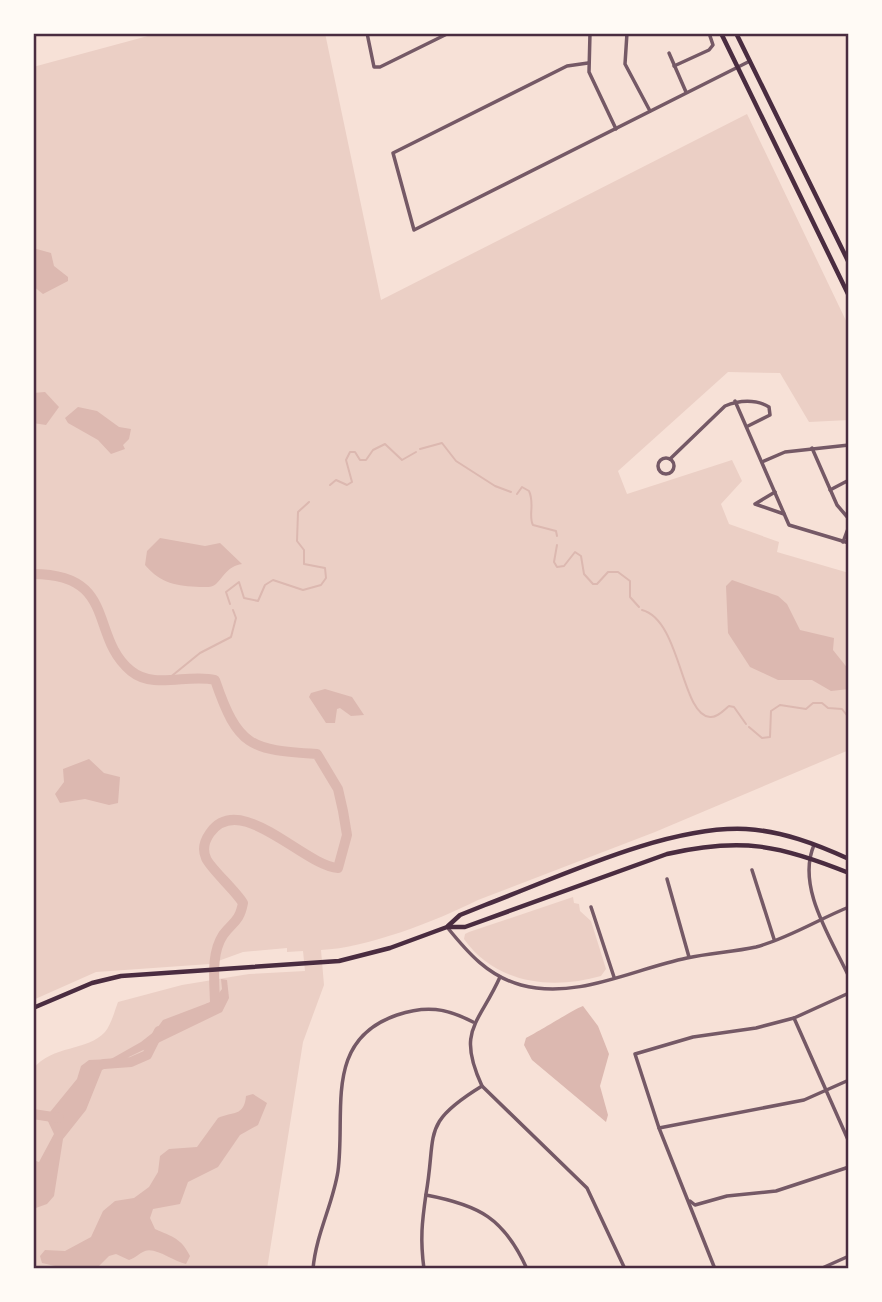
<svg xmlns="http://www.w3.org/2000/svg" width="882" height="1302" viewBox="0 0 882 1302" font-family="'Golos Text',sans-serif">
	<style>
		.green { fill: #ebcfc5 }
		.water { fill: #dcb8b0 }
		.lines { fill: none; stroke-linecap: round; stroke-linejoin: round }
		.stream { stroke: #dcb8b0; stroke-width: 2 }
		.river { stroke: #dcb8b0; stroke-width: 10 }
		.minor { stroke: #755966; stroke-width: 3.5 }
		.secondary { stroke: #4a2c40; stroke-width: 4.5 }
		.neatline { fill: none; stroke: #4a2c40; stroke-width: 2.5 }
	</style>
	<rect width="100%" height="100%" fill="#f7e1d7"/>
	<g class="green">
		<path d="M159,33h166l56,267 366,-186 102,213v93l-40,2 -29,-49 -52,-1 -110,99 9,23 105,-34 10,21 -21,23 8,20 50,18 -2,10 72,21v177l-194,82 -177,68c-42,21 -111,48 -157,50l3,35 -21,57 -36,227h-234v-200c19,-24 55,-18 72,-37 6,-7 10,-22 13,-30l64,-17 67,-11 56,-3 -2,-20 -16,1v-4l-44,4 -33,12 -114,8 -63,28v-933z"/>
		<path d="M573,897l1,6 5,1 1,7 11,10 15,48 -5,7c-49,14 -105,8 -137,-37l1,-5 4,-2z"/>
	</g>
	<g class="water">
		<polygon points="33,248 51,253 54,266 68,277 68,281 43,294 33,286"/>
		<polygon points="45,392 59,407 46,425 33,423 33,393"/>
		<polygon points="78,407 97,411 119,427 131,429 129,439 123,445 125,449 111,454 98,440 68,423 65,418"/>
		<path d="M160,538l45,8 15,-3 22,21c-15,3 -16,10 -26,20 -4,4 -10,3 -16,3 -23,-1 -39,-3 -55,-22l2,-14z"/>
		<polygon points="732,580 778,596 787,604 800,630 834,638 833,650 849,670 849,689 831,691 812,680 778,680 750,667 728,633 726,586"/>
		<polygon points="325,689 352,697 364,715 351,716 340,708 337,709 335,723 326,723 309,697 311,693"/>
		<polygon points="89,759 104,773 120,777 118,803 109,805 85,799 60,803 55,794 64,782 63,769"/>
		<polygon points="221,979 227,980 229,998 222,1012 102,1070 86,1110 63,1139 54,1196 47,1204 33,1209 33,1160 39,1162 54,1134 46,1117 77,1079 81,1066 89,1060 111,1059 141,1042 155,1031 163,1020 213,1001 222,989"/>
		<path d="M583,1006l15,20 11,28 -9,32 8,29 -2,7 -74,-62 -8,-15 2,-7c10,-5 52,-31 57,-32z"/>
		<path d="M253,1094l14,9 -9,22 -18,10 -22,32 -30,15 -8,22 -27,5 -3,9 5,11c18,8 26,9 35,27l-4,8c-12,-2 -30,-17 -41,-13 -6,2 -9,7 -16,9l-13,-6 -7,2 -13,13h-28l-26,-6 -2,-7 5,-6 20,1 26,-14 12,-26 12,-10 19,-3 15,-11 9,-15 2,-16 9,-7 28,-2 21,-29c15,-7 26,-1 28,-22z"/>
	</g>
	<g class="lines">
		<g class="stream">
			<polyline points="420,449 442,443 456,461 495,486 511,492"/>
			<polyline points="330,485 336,480 347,485 352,482 346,460 350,452 355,452 360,460 366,460 373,450 385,444 402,460 416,452"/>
			<path d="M517,494l5,-7 7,4c6,13 -1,25 4,34l23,6 1,5"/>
			<polyline points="557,545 554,562 557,567 564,566 575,552 581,556 584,574 593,584 597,584 608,572 618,572 630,581 630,597 639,607"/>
			<polyline points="230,604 226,592 239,582 244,598 258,601 265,585 273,580 303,590 321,585 326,578 325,568 304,564 304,550 297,541 298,512 309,502"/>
			<path d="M642,610c39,10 39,105 68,107 7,1 14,-7 19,-11l5,1 12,17"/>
			<polyline points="168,679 200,653 231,637 236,618 233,610"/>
			<polyline points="749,727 762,738 770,737 771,711 780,705 806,709 813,703 822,703 828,708 842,709 849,718"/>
		</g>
		<g class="river">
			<path d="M33,574c85,0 56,63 98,97 23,19 58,2 84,9 23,67 35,70 102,74l21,35 5,22 4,24 -9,33c-34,-2 -98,-78 -128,-35 -5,7 -8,16 -4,25 3,9 29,32 37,45 -4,20 -10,18 -20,32 -13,20 -8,48 -8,71l-6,2"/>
			<polyline points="104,1064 131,1062 147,1055 159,1031"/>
			<polyline points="33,1114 59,1118"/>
		</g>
		<g class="minor">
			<polyline points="367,33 374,67 380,67 449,33"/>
			<polyline points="590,33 589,72 616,129"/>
			<polyline points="627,33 625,64 650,111"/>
			<polyline points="669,53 686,92"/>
			<polyline points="588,63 567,66 393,153 414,230 750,61"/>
			<polyline points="674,66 709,50 713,45 709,33"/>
			<polyline points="735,401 789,525 849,543"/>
			<polyline points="812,448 837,505 849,519"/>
			<circle cx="666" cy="466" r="8"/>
			<path d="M670,459l55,-53c14,-6 31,-7 44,1l1,8 -22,11"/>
			<polyline points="762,462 785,452 849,445"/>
			<polyline points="830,490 849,480"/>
			<polyline points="775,492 755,504 784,514"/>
			<polyline points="843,542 849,526"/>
			<path d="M814,845c-18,42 17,93 35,132"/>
			<polyline points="752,870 774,939"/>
			<polyline points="667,879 689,957"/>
			<polyline points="591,907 614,977"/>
			<path d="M447,927c21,26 41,49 74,58 56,15 112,-16 166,-27 23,-5 46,-6 69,-11 31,-8 63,-28 93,-40"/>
			<path d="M500,977c-21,47 -44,53 -18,109l105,102 38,81"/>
			<polyline points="794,1018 849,1142"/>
			<polyline points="659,1128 804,1100 849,1080"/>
			<path d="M426,1195c53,10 78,23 101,74"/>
			<polyline points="690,1201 695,1205 727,1196 776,1191 849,1167"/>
			<path d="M313,1269c3,-35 20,-65 25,-98 8,-60 -15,-131 59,-156 29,-10 49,-7 76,7"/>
			<path d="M424,1269c-4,-30 -2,-47 2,-75 11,-62 -6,-70 56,-108"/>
			<polyline points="715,1269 659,1128 635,1054 693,1037 756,1028 794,1018 849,993"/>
			<polyline points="820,1269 849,1256"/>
		</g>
		<g class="secondary">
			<polyline points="721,33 849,296"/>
			<polyline points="736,33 849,263"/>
			<path d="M448,926l12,-11 25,-10c74,-28 183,-80 261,-76 36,2 70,15 103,30"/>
			<path d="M33,1008l59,-25 29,-7 218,-15 51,-13 57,-21h18l202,-73c74,-17 113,-9 182,19"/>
		</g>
	</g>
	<rect width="882" height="1302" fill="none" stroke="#fffaf5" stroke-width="70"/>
	<rect x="35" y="35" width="812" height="1232" class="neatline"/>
</svg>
